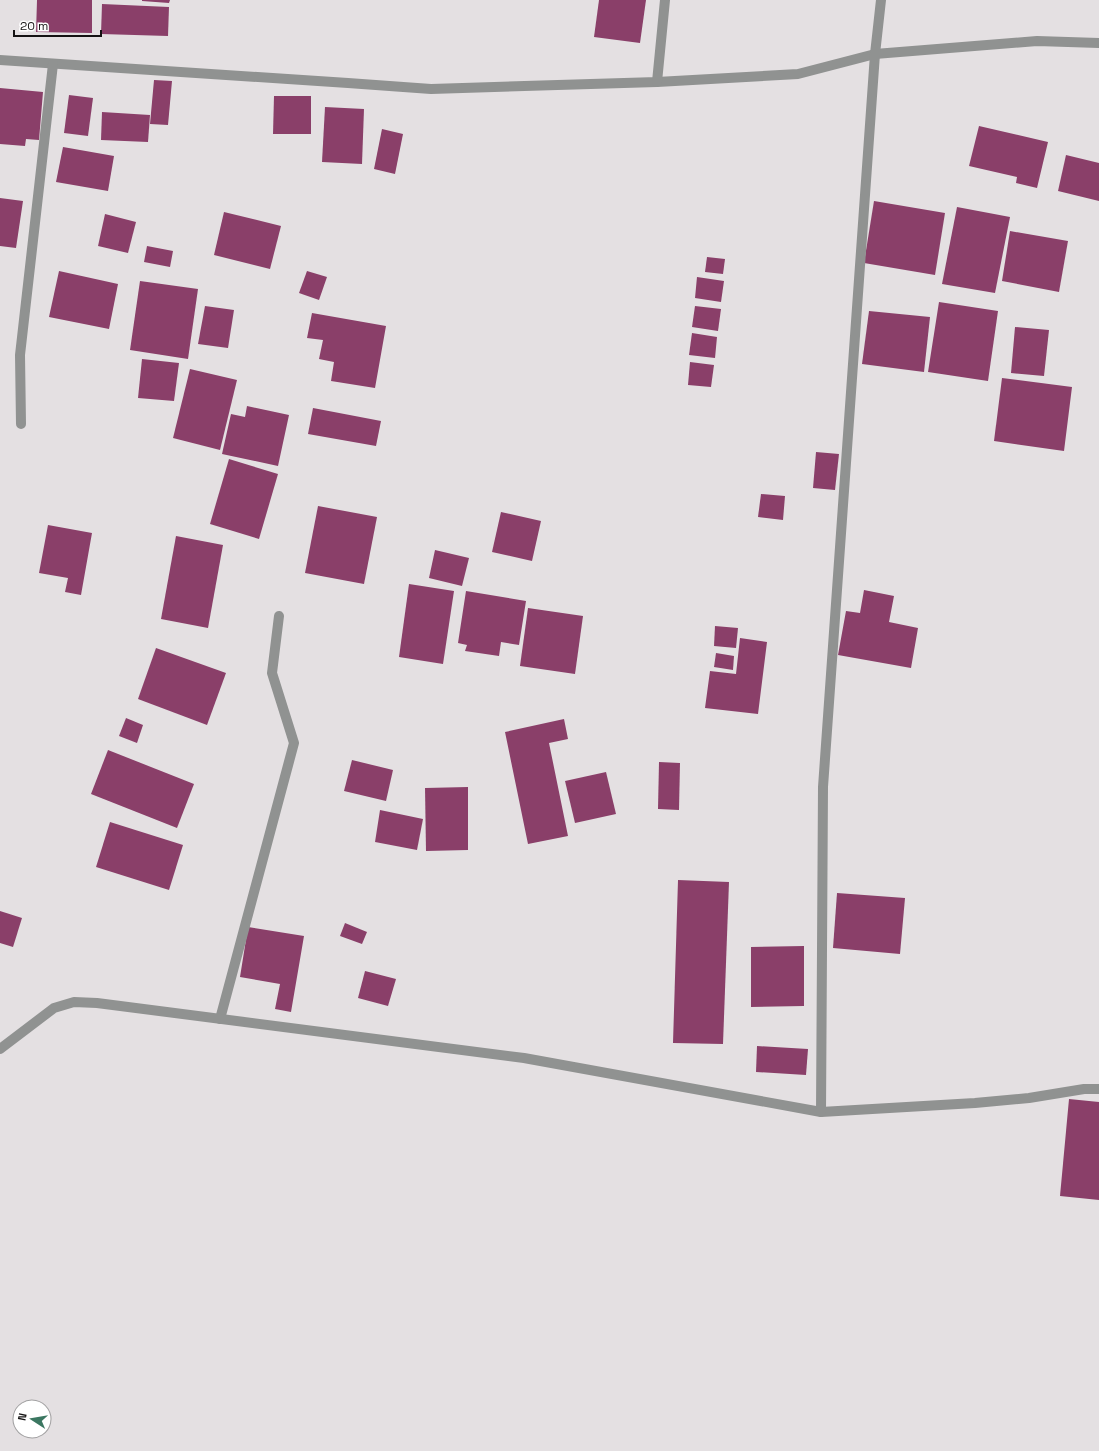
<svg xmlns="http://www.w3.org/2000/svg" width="1099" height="1451" viewBox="0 0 1099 1451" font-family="'Space Grotesk',sans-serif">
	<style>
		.building { fill: #8a3f69 }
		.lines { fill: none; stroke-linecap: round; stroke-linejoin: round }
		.street { stroke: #909291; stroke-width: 10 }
	</style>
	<rect width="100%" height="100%" fill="#e4e0e2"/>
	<g class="building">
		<polygon points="37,0 92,0 92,33 36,32"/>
		<polygon points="142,0 170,0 169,3 142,1"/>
		<polygon points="599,0 646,0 640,43 594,37"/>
		<polygon points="102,4 169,7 168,36 101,34"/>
		<polygon points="154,80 172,81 168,125 150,124"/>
		<polygon points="0,88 43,92 39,140 26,139 25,146 0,144"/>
		<polygon points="69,95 93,98 88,136 64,133"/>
		<polygon points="274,96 311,96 311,134 273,134"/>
		<polygon points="325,107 364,109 362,164 322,162"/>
		<polygon points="102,112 150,115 148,142 101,140"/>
		<polygon points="979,126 1048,142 1037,188 1016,183 1017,177 969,166"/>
		<polygon points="382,129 403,134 395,174 374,169"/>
		<polygon points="63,147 114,156 108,191 56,182"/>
		<polygon points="1066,155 1099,163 1099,201 1058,191"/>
		<polygon points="0,198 23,201 16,248 0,246"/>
		<polygon points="874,201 945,213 935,275 864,263"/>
		<polygon points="957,207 1010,217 995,293 942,284"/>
		<polygon points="224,212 281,226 270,269 214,255"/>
		<polygon points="105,214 136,222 128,253 98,246"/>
		<polygon points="1010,231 1068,241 1059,292 1002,281"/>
		<polygon points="147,246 173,251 170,267 144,262"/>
		<polygon points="707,257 725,259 723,274 705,272"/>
		<polygon points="59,271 118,284 109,329 49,317"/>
		<polygon points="307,271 327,277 319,300 299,293"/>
		<polygon points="697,277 724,281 721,302 695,298"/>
		<polygon points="140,281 198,289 188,359 130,350"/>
		<polygon points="939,302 998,311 988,381 928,372"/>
		<polygon points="205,306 234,310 228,348 198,344"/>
		<polygon points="695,306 721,309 718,331 692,327"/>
		<polygon points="869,311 930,317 924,372 862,364"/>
		<polygon points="312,313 386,326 375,388 331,381 334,362 319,359 323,340 307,338"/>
		<polygon points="1015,327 1049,330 1044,376 1011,373"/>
		<polygon points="692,333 717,337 715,358 689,355"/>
		<polygon points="142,359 179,363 174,401 138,398"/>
		<polygon points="690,362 714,365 711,387 688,385"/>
		<polygon points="190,369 237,380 220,450 173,438"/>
		<polygon points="1002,378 1072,387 1064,451 994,441"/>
		<polygon points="247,406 289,415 278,466 222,454 231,414 245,417"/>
		<polygon points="313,408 381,421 376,446 308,434"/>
		<polygon points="816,452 839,454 835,490 813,488"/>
		<polygon points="229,459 278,474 259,539 210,524"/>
		<polygon points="761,494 785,496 783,520 758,517"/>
		<polygon points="318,506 377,517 364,584 305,573"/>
		<polygon points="501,512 541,521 532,561 492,552"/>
		<polygon points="48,525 92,533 81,595 65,592 68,578 39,573"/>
		<polygon points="176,536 223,545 208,628 161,619"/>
		<polygon points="435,550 469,558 462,586 429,578"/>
		<polygon points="409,584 454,591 443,664 399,657"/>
		<polygon points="864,590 894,596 889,622 918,628 911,668 838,655 846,611 860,613"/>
		<polygon points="466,591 526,601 519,645 501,642 499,656 465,651 467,645 458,643"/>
		<polygon points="528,608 583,616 575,674 520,666"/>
		<polygon points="715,626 738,628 736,648 714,646"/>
		<polygon points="740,638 767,642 758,714 705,708 710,671 736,674"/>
		<polygon points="156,648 226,673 207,725 138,699"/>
		<polygon points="716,653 734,656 733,670 714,667"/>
		<polygon points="126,718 143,725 137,743 119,736"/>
		<polygon points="564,719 568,739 549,743 568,836 528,844 505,732"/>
		<polygon points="108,750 194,784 177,828 91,794"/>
		<polygon points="352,760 393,770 386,801 344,791"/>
		<polygon points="659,762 680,763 679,810 658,809"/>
		<polygon points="606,772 616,814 575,823 565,781"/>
		<polygon points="468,787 468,850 426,851 425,788"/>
		<polygon points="380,810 423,819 417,850 375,842"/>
		<polygon points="110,822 183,845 169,890 96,867"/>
		<polygon points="678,880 729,882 723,1044 673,1043"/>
		<polygon points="837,893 905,898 900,954 833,948"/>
		<polygon points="0,911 22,918 13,947 0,943"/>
		<polygon points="345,923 367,932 362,944 340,936"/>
		<polygon points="248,927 304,936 291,1012 275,1009 280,984 240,977"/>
		<polygon points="804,946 804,1006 751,1007 751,947"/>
		<polygon points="365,971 396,979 388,1006 358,998"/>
		<polygon points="757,1046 808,1049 806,1075 756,1072"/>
		<polygon points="1069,1099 1099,1102 1099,1200 1060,1196"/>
	</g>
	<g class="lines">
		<g class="street">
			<polyline points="0,60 348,83 431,89 657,82 798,74 875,54 1037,41 1099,43"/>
			<polyline points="657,82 665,0"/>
			<polyline points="21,424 20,355 53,64"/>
			<polyline points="220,1019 294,743 272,673 279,616"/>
			<polyline points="0,1049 54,1008 74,1002 97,1003 524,1058 821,1112 975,1103 1029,1098 1084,1089 1099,1089"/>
			<polyline points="821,1112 823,787 875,54 881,0"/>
		</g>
	</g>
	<g transform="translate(32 1419) rotate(282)"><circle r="19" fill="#ffffff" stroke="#a1a0a1"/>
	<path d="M0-3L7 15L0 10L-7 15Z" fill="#3b7761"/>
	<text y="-6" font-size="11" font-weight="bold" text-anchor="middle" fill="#141213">N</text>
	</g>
	<path d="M14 30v6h87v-6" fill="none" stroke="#141213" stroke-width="2"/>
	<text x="20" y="30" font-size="12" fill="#141213" stroke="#ffffff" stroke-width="3" paint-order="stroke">20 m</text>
</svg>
